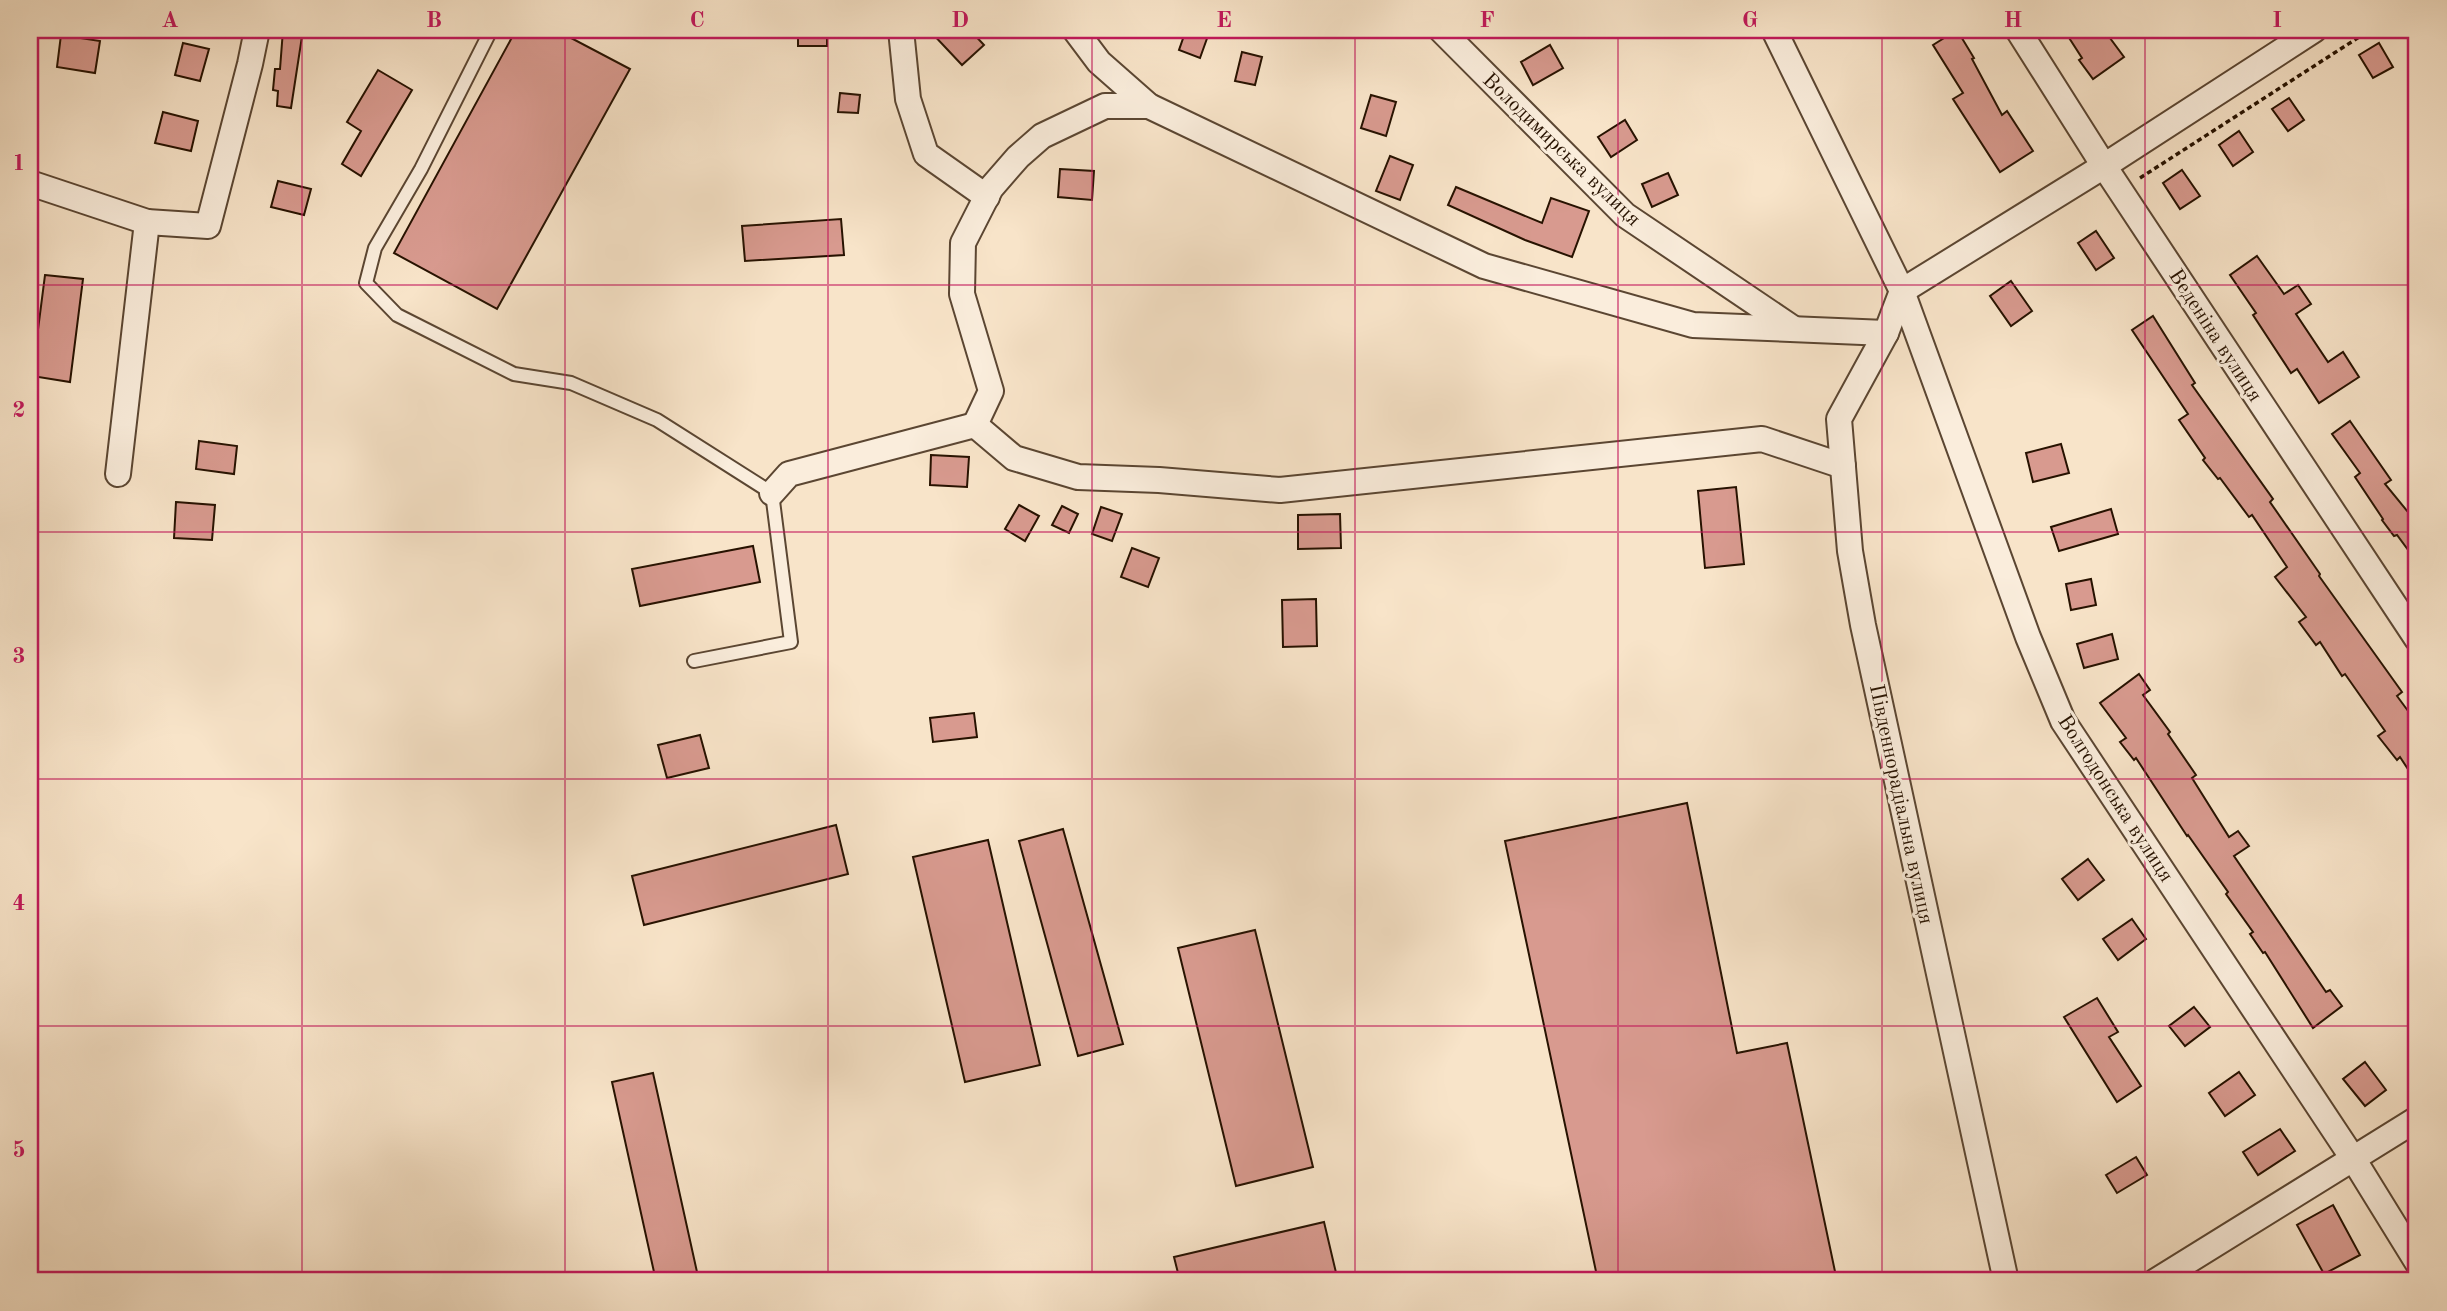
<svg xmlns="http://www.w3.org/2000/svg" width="2447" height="1311" viewBox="0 0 2447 1311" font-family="'Old Standard TT',serif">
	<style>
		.building { fill: #d89a8f; stroke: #271200; stroke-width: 2 }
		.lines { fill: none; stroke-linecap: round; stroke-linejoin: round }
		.lane-casing { stroke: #5b4632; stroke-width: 16 }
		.street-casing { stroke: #5b4632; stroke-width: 28 }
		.path { stroke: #271200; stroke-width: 3.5; stroke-dasharray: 5 3.5; stroke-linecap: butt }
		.lane { stroke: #faeddc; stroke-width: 12 }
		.street { stroke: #faeddc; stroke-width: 24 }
		.grid { fill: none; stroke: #c2185b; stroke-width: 2; stroke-opacity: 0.55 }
		.labels { text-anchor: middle; stroke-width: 6; stroke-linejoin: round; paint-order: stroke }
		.street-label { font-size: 21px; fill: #271200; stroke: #faeddc }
		.neatline { fill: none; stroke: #c2185b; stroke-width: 2.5 }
		.grid-label { font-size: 23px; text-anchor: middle; font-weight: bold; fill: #c2185b }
	</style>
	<rect width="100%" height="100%" fill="#f8e4c9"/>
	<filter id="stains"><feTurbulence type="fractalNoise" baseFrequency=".00286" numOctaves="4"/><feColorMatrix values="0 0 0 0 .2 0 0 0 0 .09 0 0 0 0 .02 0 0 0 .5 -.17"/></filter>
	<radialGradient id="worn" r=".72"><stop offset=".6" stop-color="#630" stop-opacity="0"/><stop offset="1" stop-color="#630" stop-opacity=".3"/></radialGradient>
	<g class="building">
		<polygon points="283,30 303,30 291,108 277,106 278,91 273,90 275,69 280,69"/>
		<polygon points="516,30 556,30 630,69 497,309 394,253"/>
		<rect x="798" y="30" width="29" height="16"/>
		<polygon points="929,30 970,30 984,45 962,65"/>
		<polygon points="1186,30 1210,30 1200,58 1179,50"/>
		<polygon points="1957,30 1974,58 1972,59 2002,115 2007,111 2033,151 2000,172 1953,99 1963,93 1933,45"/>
		<polygon points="2064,30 2104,30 2124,57 2093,79 2079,60 2082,58"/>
		<polygon points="61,35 100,41 95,73 57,67"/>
		<polygon points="183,43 209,49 200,81 175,75"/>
		<polygon points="2379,43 2393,67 2373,78 2359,55"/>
		<polygon points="1550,45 1563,68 1533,85 1521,62"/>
		<polygon points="1242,52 1262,57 1255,85 1235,81"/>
		<polygon points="378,70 412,90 361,176 342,164 361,131 347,122"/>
		<polygon points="840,93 860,95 858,113 838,112"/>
		<polygon points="1371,95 1396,102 1386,136 1361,128"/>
		<polygon points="2289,98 2304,120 2288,131 2272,109"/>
		<polygon points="163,112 198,121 191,151 155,143"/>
		<polygon points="1625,120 1637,140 1611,157 1598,137"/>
		<polygon points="2239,131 2253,152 2233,166 2219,145"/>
		<polygon points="1390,156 1413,165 1400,200 1376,191"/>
		<polygon points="1060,169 1094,171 1092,200 1058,197"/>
		<polygon points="2182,170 2200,196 2180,209 2163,183"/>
		<polygon points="1668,173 1678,195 1652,207 1642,184"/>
		<polygon points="278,181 311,189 304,215 271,207"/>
		<polygon points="1456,187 1542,223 1551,198 1589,211 1572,257 1525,240 1448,205"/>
		<polygon points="841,219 844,255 745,261 742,226"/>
		<polygon points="2096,231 2114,258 2096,270 2078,243"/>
		<polygon points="2257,256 2284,294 2298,285 2311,304 2296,314 2328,362 2343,352 2359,377 2319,403 2297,369 2291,373 2253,315 2256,313 2230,275"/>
		<polygon points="45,275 83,279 70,382 32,376"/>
		<polygon points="2011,281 2032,311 2011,326 1990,296"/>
		<polygon points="2153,316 2195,383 2192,385 2273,499 2270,502 2320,574 2319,576 2402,692 2397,696 2417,723 2417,783 2400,757 2397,760 2378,736 2385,731 2345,674 2342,676 2320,642 2316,645 2299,622 2306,617 2275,577 2287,567 2252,515 2249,517 2220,478 2218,479 2203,460 2205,458 2179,420 2188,414 2132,330"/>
		<polygon points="2350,421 2391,480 2385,484 2417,523 2417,562 2397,535 2394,536 2382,520 2383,519 2355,477 2360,473 2332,434"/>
		<polygon points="199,441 237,446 234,474 196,469"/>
		<polygon points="2061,444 2069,473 2033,482 2026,453"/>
		<polygon points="931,455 969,457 967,487 930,485"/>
		<polygon points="1736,487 1744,564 1705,568 1698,491"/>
		<polygon points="176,502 215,505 212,540 174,538"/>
		<polygon points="1019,505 1039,516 1025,541 1005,529"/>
		<polygon points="1062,506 1078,514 1069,533 1052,525"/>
		<polygon points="1101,507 1122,514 1112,541 1092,534"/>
		<polygon points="2111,509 2118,534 2059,551 2051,527"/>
		<polygon points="1340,514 1341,548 1298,549 1298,515"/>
		<polygon points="753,546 760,582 640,606 632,569"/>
		<polygon points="1132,548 1159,558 1148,587 1121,577"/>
		<polygon points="2091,579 2096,605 2071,610 2066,584"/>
		<polygon points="1316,599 1317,646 1283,647 1282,600"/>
		<polygon points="2112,634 2118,659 2084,668 2077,644"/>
		<polygon points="2139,674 2150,690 2143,695 2170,732 2168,734 2196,775 2192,778 2229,837 2238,831 2249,846 2234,856 2326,992 2330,990 2342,1006 2313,1028 2265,952 2263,953 2250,934 2253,932 2226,894 2228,892 2188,835 2187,836 2136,758 2134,760 2120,742 2126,738 2100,703"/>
		<polygon points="974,713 977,737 933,742 930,718"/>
		<polygon points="700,735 709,768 667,778 658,745"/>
		<polygon points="1687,803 1737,1053 1787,1043 1837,1281 1598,1281 1505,841"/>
		<polygon points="836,825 848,874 644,925 632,876"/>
		<polygon points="1063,829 1123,1044 1078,1056 1019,841"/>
		<polygon points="988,840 1040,1065 965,1082 913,857"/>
		<polygon points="2088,859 2104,880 2078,900 2062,879"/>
		<polygon points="2132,919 2146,939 2118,960 2103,939"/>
		<polygon points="1255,930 1313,1167 1236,1186 1178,948"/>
		<polygon points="2097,998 2118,1032 2109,1037 2141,1086 2117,1102 2064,1017"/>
		<polygon points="2194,1007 2210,1027 2185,1046 2169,1026"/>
		<polygon points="2365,1062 2386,1090 2365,1106 2343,1079"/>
		<polygon points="2239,1072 2255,1095 2225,1116 2209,1093"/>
		<polygon points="653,1073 699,1281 656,1281 612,1082"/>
		<polygon points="2280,1129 2295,1151 2258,1175 2243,1152"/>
		<polygon points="2136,1157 2147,1175 2117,1193 2106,1175"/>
		<polygon points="2333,1205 2360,1255 2324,1274 2297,1225"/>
		<polygon points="1324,1222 1338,1281 1180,1281 1174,1257"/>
	</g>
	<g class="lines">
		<g class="lane-casing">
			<polyline id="lane" points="491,30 421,169 375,248 366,283 397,315 514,374 571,383 657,420 772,493 791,642 694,661"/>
		</g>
		<g class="street-casing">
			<g id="street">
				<polyline points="901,30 908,99 926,154 987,197"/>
				<polyline points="1075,30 1099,62 1149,106 1484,266 1693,325 1886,333"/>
				<polyline points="1441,30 1625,215 1794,329"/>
				<polyline points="1774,30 1902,291 2028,637 2063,721 2354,1160 2417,1262"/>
				<polyline points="2018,30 2104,166 2417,639"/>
				<polyline points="1149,106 1105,106 1042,136 1018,157 991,188 963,243 962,294 991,391 975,425 1014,458 1078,477 1159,480 1280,490 1762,439 1843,466"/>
				<polyline points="30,183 147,222"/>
				<polyline points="118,474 147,222 208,226 250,64 257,30"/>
				<polyline points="772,493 789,474 975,425"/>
				<polyline points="2006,1281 1863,625 1850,551 1839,419 1886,333 1902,291 2104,166 2314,30"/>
				<polyline points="2156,1281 2417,1119"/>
			</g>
		</g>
		<polyline class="path" points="2140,178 2370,30"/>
		<use href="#lane" class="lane"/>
		<use href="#street" class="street"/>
	</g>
	<path class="grid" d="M302,30v1251M565,30v1251M828,30v1251M1092,30v1251M1355,30v1251M1618,30v1251M1882,30v1251M2145,30v1251M30,285h2387M30,532h2387M30,779h2387M30,1026h2387"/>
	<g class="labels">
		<g class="street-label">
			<text transform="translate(1562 149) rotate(44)" y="7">Володимирська вулиця</text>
			<text transform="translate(2216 335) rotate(57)" y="7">Веденіна вулиця</text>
			<text transform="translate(2116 798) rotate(57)" y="7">Волгодонська вулиця</text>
			<text transform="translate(1902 804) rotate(78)" y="7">Південнорадіальна вулиця</text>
		</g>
	</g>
	<rect width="2447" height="1311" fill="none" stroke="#f8e4c9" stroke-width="77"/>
	<rect x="38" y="38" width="2370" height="1234" class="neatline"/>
	<g class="grid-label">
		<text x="170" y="27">A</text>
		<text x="434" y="27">B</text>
		<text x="697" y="27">C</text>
		<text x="960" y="27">D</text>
		<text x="1224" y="27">E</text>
		<text x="1487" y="27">F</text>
		<text x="1750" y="27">G</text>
		<text x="2013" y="27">H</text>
		<text x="2277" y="27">I</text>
		<text x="19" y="170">1</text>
		<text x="19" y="417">2</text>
		<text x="19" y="663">3</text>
		<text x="19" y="910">4</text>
		<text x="19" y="1157">5</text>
	</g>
	<rect width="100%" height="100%" filter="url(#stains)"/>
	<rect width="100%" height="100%" fill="url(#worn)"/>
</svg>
